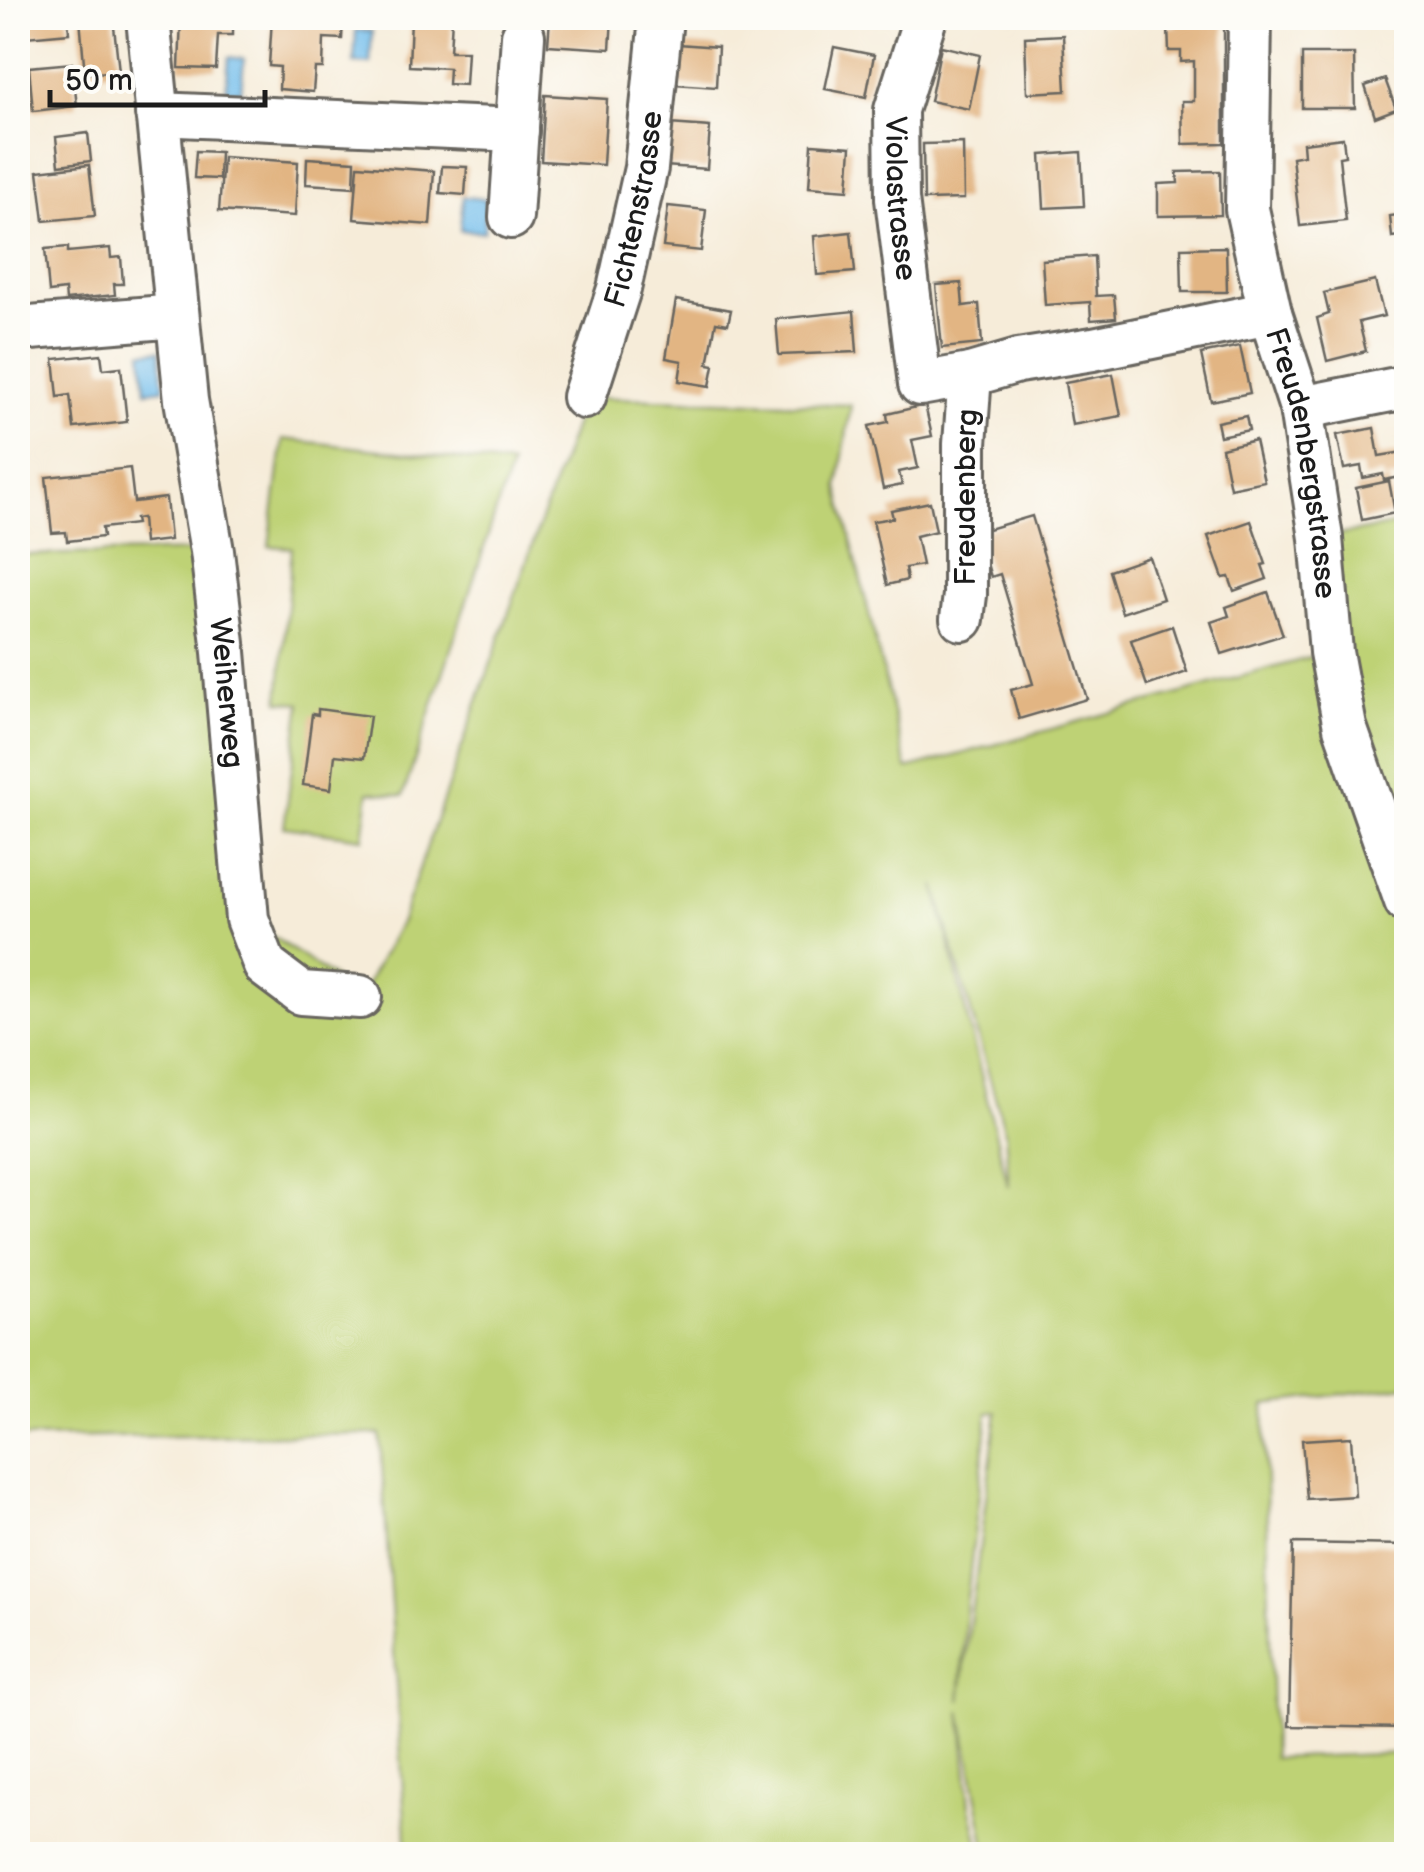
<svg xmlns="http://www.w3.org/2000/svg" width="1424" height="1872" viewBox="0 0 1424 1872" font-family="'Balsamiq Sans',sans-serif">
	<style>
		.green { fill: #bed275; stroke: #6d7748; stroke-width: 2.5; fill-rule: evenodd }
		.water { fill: #73beec; stroke: #486d84; stroke-width: 2.5 }
		.building { fill: #e2b583 }
		.lines { fill: none; stroke-linecap: round; stroke-linejoin: round }
		.minor-casing { stroke: #68655e; stroke-width: 48 }
		.minor { stroke: #fff; stroke-width: 42 }
		.labels { text-anchor: middle; stroke-width: 8; stroke-linejoin: round; paint-order: stroke }
		.street-label { font-size: 30px; fill: #1c1c1c; stroke: #fdfcf7 }
	</style>
	<rect width="100%" height="100%" fill="#fdfcf7"/>
	<filter id="ink" filterUnits="userSpaceOnUse"><feTurbulence type="fractalNoise" baseFrequency=".01" numOctaves="2"/><feDisplacementMap in="SourceGraphic" scale="20" xChannelSelector="R" yChannelSelector="G"/><feConvolveMatrix kernelMatrix="1 2 1 2 8 2 1 2 1" color-interpolation-filters="sRGB"/></filter>
	<filter id="wash" filterUnits="userSpaceOnUse"><feTurbulence type="fractalNoise" baseFrequency=".0048" numOctaves="4" result="noise"/><feDisplacementMap in="SourceGraphic" scale="40" xChannelSelector="R" yChannelSelector="G"/><feGaussianBlur stdDeviation="2.25" result="paint"/><feColorMatrix in="noise" values="0 0 0 0 0 0 0 0 0 0 0 0 0 0 0 0 0 1.4 0 .05"/><feComposite in="paint" operator="in"/></filter>
	<g filter="url(#wash)">
		<rect width="100%" height="100%" fill="#f6ecd9"/>
		<g class="green">
			<path d="M584,397l267,8 -13,82 69,282 423,-117 -9,-114 85,-15v863l-142,18 9,354 133,-5v101h-419l-26,-143 9,94 11,49h-574l-27,-420 -362,4v-883l194,-4 35,368 113,77 41,-75zM935,885l70,247 4,53h-1zM996,1411l1,1 -37,289 7,-102 21,-186z"/>
			<polygon points="283,439 511,465 403,796 369,792 363,838 284,827 301,703 279,701 292,548 269,546"/>
		</g>
		<g class="water">
			<polygon points="356,30 372,31 370,64 354,63"/>
			<polygon points="229,57 244,59 241,92 226,90"/>
			<polygon points="463,197 486,199 484,232 460,230"/>
			<polygon points="160,350 164,389 146,391 142,352"/>
		</g>
		<g id="blocks">
			<g class="building">
				<polygon points="24,18 68,18 69,33 26,37"/>
				<polygon points="113,18 119,71 85,74 80,19"/>
				<polygon points="181,18 233,18 233,35 218,35 216,69 179,68"/>
				<polygon points="272,18 343,18 342,39 324,38 323,68 315,68 313,92 279,89 280,67 269,66"/>
				<polygon points="411,18 452,18 450,51 467,51 465,85 448,84 449,68 409,66"/>
				<polygon points="550,18 612,18 610,49 548,45"/>
				<polygon points="1176,18 1224,18 1224,143 1183,144 1182,101 1194,101 1194,61 1181,62 1181,51 1169,51 1168,27 1176,27"/>
				<polygon points="1394,18 1406,18 1406,62 1405,62"/>
				<polygon points="1063,35 1066,91 1027,93 1025,37"/>
				<polygon points="678,44 718,47 716,87 675,84"/>
				<polygon points="941,46 980,55 969,109 930,101"/>
				<polygon points="834,47 874,55 866,97 825,89"/>
				<polygon points="1302,54 1354,54 1355,108 1302,108"/>
				<polygon points="72,63 77,106 33,111 29,67"/>
				<polygon points="1385,79 1396,109 1375,117 1365,86"/>
				<polygon points="545,95 607,99 603,165 541,161"/>
				<polygon points="669,124 710,127 707,169 665,166"/>
				<polygon points="88,133 91,161 59,165 56,137"/>
				<polygon points="1343,138 1345,156 1339,157 1346,221 1300,226 1292,157 1304,155 1303,143"/>
				<polygon points="963,143 964,199 924,200 923,144"/>
				<polygon points="812,144 851,147 848,190 809,187"/>
				<polygon points="196,151 220,152 219,179 194,178"/>
				<polygon points="1081,152 1084,206 1044,208 1041,155"/>
				<polygon points="223,157 298,162 295,216 219,211"/>
				<polygon points="307,158 355,161 354,187 306,184"/>
				<polygon points="89,165 95,216 44,221 38,171"/>
				<polygon points="358,165 434,171 430,225 354,219"/>
				<polygon points="442,166 467,167 465,195 440,193"/>
				<polygon points="1220,171 1221,215 1158,216 1158,184 1178,183 1177,172"/>
				<polygon points="668,206 706,210 701,251 663,247"/>
				<polygon points="1406,214 1406,235 1392,237 1390,216"/>
				<polygon points="851,232 855,272 817,275 814,236"/>
				<polygon points="68,247 68,252 110,248 111,258 121,257 123,284 114,284 115,295 66,300 65,290 49,292 45,249"/>
				<polygon points="1226,247 1227,292 1182,292 1181,248"/>
				<polygon points="1094,256 1096,296 1114,295 1116,318 1091,320 1090,302 1045,305 1042,260"/>
				<polygon points="1375,281 1384,316 1359,322 1366,351 1327,361 1317,318 1329,314 1324,293"/>
				<polygon points="961,283 963,306 979,304 982,344 942,348 936,285"/>
				<polygon points="676,300 731,310 728,324 716,322 708,364 714,365 710,386 679,381 682,361 666,358"/>
				<polygon points="854,311 857,352 779,355 776,319"/>
				<polygon points="1240,346 1250,393 1211,401 1201,354"/>
				<polygon points="101,354 103,369 121,367 127,422 74,428 70,395 58,397 54,359"/>
				<polygon points="1113,374 1121,416 1072,425 1065,383"/>
				<polygon points="925,405 932,436 912,440 918,468 899,472 902,485 883,489 869,426 888,422 887,414"/>
				<polygon points="1246,416 1249,430 1220,436 1217,422"/>
				<polygon points="1374,428 1379,456 1403,452 1406,476 1384,480 1383,474 1363,478 1361,466 1344,469 1337,435"/>
				<polygon points="1255,440 1264,481 1230,488 1222,448"/>
				<polygon points="130,468 134,502 166,498 170,540 144,543 142,518 135,519 136,524 102,528 103,537 67,541 66,532 52,533 46,477"/>
				<polygon points="1389,481 1395,513 1362,520 1356,488"/>
				<polygon points="930,502 936,531 916,536 922,565 905,568 907,580 887,585 873,521 893,518 891,510"/>
				<polygon points="1032,516 1087,699 1019,719 1011,690 1033,684 1000,574 991,577 978,532"/>
				<polygon points="1251,521 1266,564 1262,565 1267,579 1234,591 1229,577 1223,578 1208,536"/>
				<polygon points="1149,557 1163,599 1122,613 1109,571"/>
				<polygon points="1268,592 1283,635 1222,654 1211,622 1229,616 1226,607"/>
				<polygon points="1172,626 1187,672 1147,686 1131,640"/>
				<polygon points="318,709 370,716 364,758 335,755 331,789 303,785 312,714 318,715"/>
				<polygon points="1351,1437 1355,1496 1307,1499 1302,1440"/>
				<polygon points="1293,1543 1406,1545 1406,1728 1289,1726"/>
			</g>
		</g>
	</g>
	<g filter="url(#ink)">
		<use href="#blocks" fill-opacity="0" stroke="#68655e" stroke-width="2.5"/>
		<g class="lines">
			<g class="minor-casing">
				<g id="minor">
					<path id="s1" d="M148,18l38,382 26,151 12,101 23,267 18,47 36,27 59,4"/>
					<path id="s2" d="M925,18l-29,92 1,89 23,185 50,-9 48,-14 75,-12 177,-36"/>
					<path id="s3" d="M1250,18l-3,191 23,104 31,95 20,130 10,114 14,75 61,174"/>
					<polyline points="157,114 517,130"/>
					<polyline points="511,217 523,36"/>
					<polyline points="18,329 177,316"/>
					<path id="s4" d="M584,397l35,-108 27,-121 15,-150"/>
					<polyline points="1301,408 1406,387"/>
					<path id="s5" d="M962,619l3,-24v-151l5,-69"/>
				</g>
			</g>
			<use href="#minor" class="minor"/>
		</g>
	</g>
	<g class="labels">
		<g class="street-label">
			<text dy="10" stroke="none"><textPath href="#s2" startOffset="185">Violastrasse</textPath></text>
			<text dy="10" stroke="none"><textPath href="#s4" startOffset="195">Fichtenstrasse</textPath></text>
			<text dy="10" stroke="none"><textPath href="#s3" startOffset="452">Freudenbergstrasse</textPath></text>
			<text dy="10" stroke="none"><textPath href="#s5" startOffset="122">Freudenberg</textPath></text>
			<text dy="10" stroke="none"><textPath href="#s1" startOffset="680">Weiherweg</textPath></text>
		</g>
	</g>
	<rect width="1424" height="1872" fill="none" stroke="#fdfcf7" stroke-width="60"/>
	<path d="M50 90v15h215v-15" fill="none" stroke="#1c1c1c" stroke-width="5"/>
	<text x="65" y="90" font-size="30" fill="#1c1c1c" stroke="#fdfcf7" stroke-width="8" paint-order="stroke">50 m</text>
</svg>
